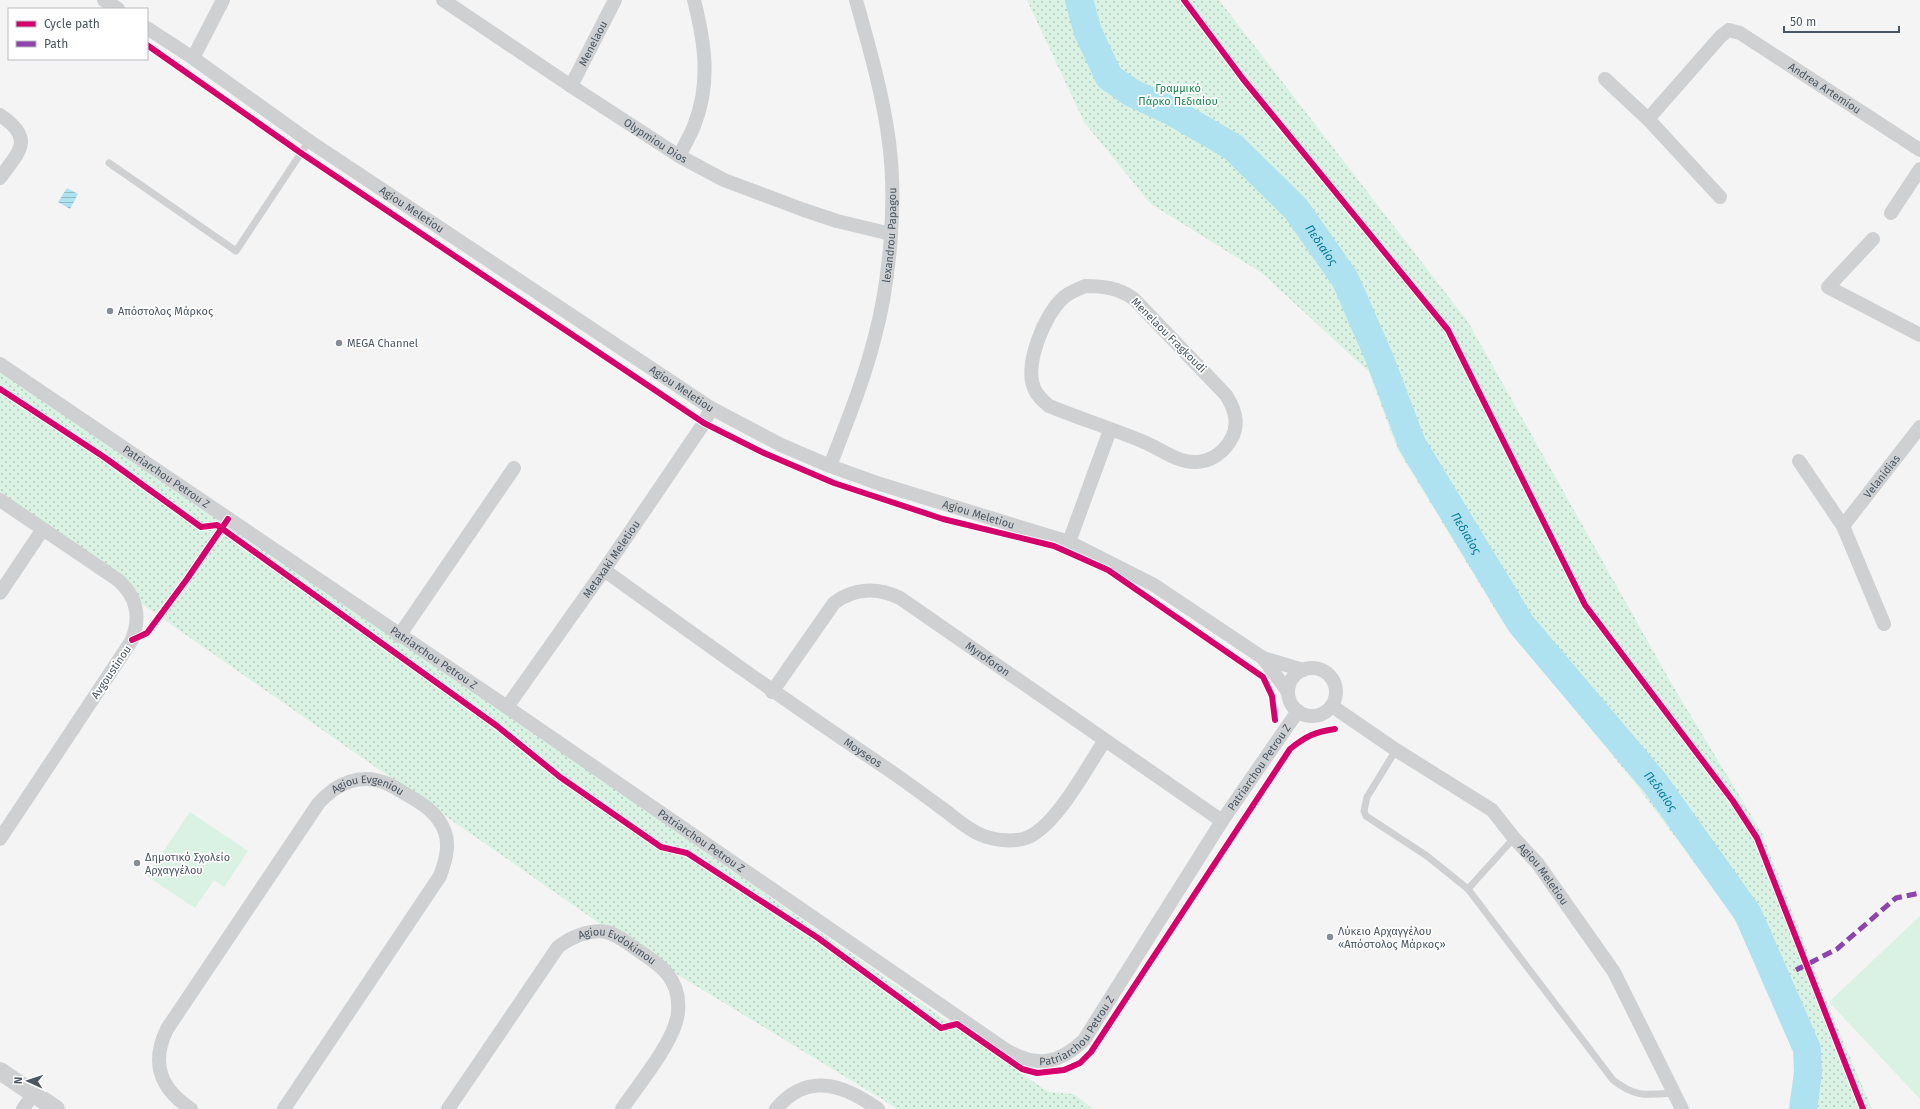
<svg xmlns="http://www.w3.org/2000/svg" width="1920" height="1109" viewBox="0 0 1920 1109" font-family="'Fira Sans',sans-serif">
	<style>
		.grass { fill: #d9f2e3 }
		.park { fill: url(#park-dots) }
		.water { fill: url(#water-rules) }
		.lines { fill: none; stroke-linecap: round; stroke-linejoin: round }
		.river { stroke: #aee2f0; stroke-width: 28 }
		.service { stroke: #ced0d2; stroke-width: 7 }
		.minor { stroke: #ced0d2; stroke-width: 14 }
		.tertiary { stroke: #ced0d2; stroke-width: 18 }
		.quiet { stroke: #8e44ad; stroke-width: 5; stroke-dasharray: 10 5; stroke-linecap: butt }
		.cycleway-casing { stroke: #fff; stroke-width: 8 }
		.cycleway { stroke: #d6006c; stroke-width: 6 }
		.poi-dot { fill: #868d94; stroke: #fff; stroke-width: 1.5 }
		.labels { text-anchor: middle; stroke-width: 3.5; stroke-linejoin: round; paint-order: stroke }
		.street-label { font-size: 11px; fill: #4a5661; stroke: #fff }
		.park-label { font-size: 11px; fill: #17864f; stroke: #fff }
		.poi-label { font-size: 11px; fill: #4a5661; stroke: #fff; text-anchor: start }
		.water-label { font-size: 12px; font-style: italic; fill: #0c7c9b; stroke: #fff }
	</style>
	<defs>
		<pattern id="park-dots" width="8" height="8" patternUnits="userSpaceOnUse"><rect width="8" height="8" fill="#d9f2e3"/><path d="M2 2h.1M6 6h.1" fill="none" stroke="#b2c7bb" stroke-width="1.8" stroke-linecap="round"/></pattern>
		<pattern id="water-rules" width="6" height="5" patternUnits="userSpaceOnUse"><rect width="6" height="5" fill="#aee2f0"/><path d="M0 2.5h6" fill="none" stroke="#90bac6"/></pattern>
	</defs>
	<rect width="100%" height="100%" fill="#f4f4f4"/>
	<g class="grass">
		<polygon points="190,812 248,851 224,887 214,880 195,908 147,876"/>
		<polygon points="1920,916 1920,1099 1829,1002"/>
	</g>
	<g class="park">
		<polygon points="1027,0 1219,0 1468,322 1674,688 1762,833 1831,1012 1872,1109 1792,1109 1795,1051 1732,914 1635,783 1502,621 1397,448 1369,372 1262,273 1151,204 1084,122"/>
		<polygon points="0,357 1048,1092 1074,1094 1093,1109 898,1109 639,951 0,505"/>
	</g>
	<polygon class="water" points="67,188 78,194 70,209 58,202"/>
	<g class="lines">
		<path class="river" id="s1" d="M1079,0l9,32 21,45 23,16 37,17 64,37 63,62 49,70 34,78 33,87 109,180 134,159 93,131 59,135 1,24 -5,36"/>
		<g class="service">
			<polyline points="109,163 236,251 309,141"/>
			<path d="M1396,750l-29,47 -3,14 2,5 61,40 41,33 145,191c23,18 34,15 62,13"/>
			<polyline points="1468,889 1514,838"/>
		</g>
		<g class="minor">
			<polyline points="104,0 118,9"/>
			<path id="s2" d="M443,0l128,86 108,70 45,24 80,30 33,11 54,13"/>
			<path id="s3" d="M147,28l46,30 116,83 402,267 70,37 49,21 50,18 189,58 85,43 109,73 40,12"/>
			<polyline points="193,58 223,0"/>
			<polyline points="1605,79 1648,119 1720,197"/>
			<path id="s4" d="M571,86l44,-86"/>
			<path d="M0,115c35,24 20,35 0,63"/>
			<path id="s5" d="M1648,119l73,-83 8,-6 11,3 180,117"/>
			<path d="M679,156c5,-10 11,-20 15,-30 17,-43 11,-83 0,-126"/>
			<polyline points="1891,213 1920,169"/>
			<polyline points="1873,239 1828,287 1920,335"/>
			<path d="M1085,286c19,0 34,2 49,13l92,96c9,14 14,31 4,46 -7,12 -20,21 -35,21 -19,0 -34,-13 -51,-20 -31,-13 -63,-23 -95,-36 -6,-5 -12,-10 -15,-18 -10,-24 11,-74 29,-90 6,-6 14,-8 22,-12z"/>
			<path id="s6" d="M0,364l507,343 499,343c31,18 53,14 78,-10l138,-219 76,-110"/>
			<polyline points="1799,461 1843,526 1884,624"/>
			<path id="s7" d="M830,466c16,-42 33,-83 44,-126 16,-58 23,-138 15,-198 -6,-48 -20,-95 -33,-142"/>
			<path d="M0,500l118,80c19,17 23,36 14,60l-132,199"/>
			<path id="s8" d="M1843,526l77,-99"/>
			<polyline points="1069,542 1110,430"/>
			<path id="s9" d="M604,570c93,67 186,134 282,198 19,13 38,27 57,41 11,8 23,19 36,25 13,6 30,8 44,5 31,-8 64,-72 82,-99"/>
			<polyline points="0,593 43,529"/>
			<polyline points="399,636 514,468"/>
			<polyline points="1263,658 1288,692"/>
			<circle cx="1312" cy="692" r="24"/>
			<path id="s10" d="M772,692l62,-89c20,-15 43,-16 66,-5l322,223"/>
			<path id="s11" d="M1332,706l64,44 96,60 22,28 24,26 76,108 68,137"/>
			<path id="s12" d="M507,707l97,-137 100,-147 7,-15"/>
			<polyline points="23,1109 34,1093"/>
			<path id="s13" d="M191,1109c-30,-20 -41,-45 -24,-80l151,-225c18,-21 43,-32 70,-20 7,3 14,8 21,12 16,9 29,18 36,36 5,15 0,30 -5,44l-156,233"/>
			<path id="s14" d="M448,1109l110,-162c13,-10 32,-18 48,-15 10,2 19,9 27,15 26,17 48,30 45,65 -2,28 -40,73 -56,97"/>
			<path d="M776,1109c31,-37 67,-25 102,0"/>
		</g>
		<polyline class="tertiary" points="0,1071 56,1109"/>
		<polyline class="quiet" points="1796,970 1837,949 1896,898 1920,893"/>
		<g class="cycleway-casing">
			<g id="cycleway">
				<polyline points="1184,0 1243,79 1448,330 1585,605 1733,801 1757,838 1863,1109"/>
				<polyline points="147,45 301,153 704,423 764,453 834,483 943,519 1054,546 1108,570 1263,677 1272,696 1275,720"/>
				<path d="M0,389l104,68 97,70 16,-2 280,201 63,51 101,70 26,6 131,85 123,90 16,-4 65,45 15,4 27,-3 16,-7 11,-11 199,-303c16,-13 25,-17 45,-20"/>
				<polyline points="132,640 147,633 187,579 228,519"/>
			</g>
		</g>
		<use href="#cycleway" class="cycleway"/>
	</g>
	<g class="poi-dot">
		<circle cx="110" cy="311" r="4"/>
		<circle cx="339" cy="343" r="4"/>
		<circle cx="137" cy="863" r="4"/>
		<circle cx="1330" cy="937" r="4"/>
	</g>
	<g class="labels">
		<g class="street-label">
			<text dy="4" stroke="none"><textPath href="#s4" startOffset="48">Menelaou</textPath></text>
			<text dy="4" stroke="none"><textPath href="#s5" startOffset="233">Andrea Artemiou</textPath></text>
			<text dy="4" stroke="none"><textPath href="#s2" startOffset="255">Olypmiou Dios</textPath></text>
			<text dy="4" stroke="none"><textPath href="#s3" startOffset="321">Agiou Meletiou</textPath></text>
			<text dy="4" stroke="none"><textPath href="#s7" startOffset="240">lexandrou Papagou</textPath></text>
			<text transform="translate(1169 335) rotate(45)" y="4">Menelaou Fragkoudi</text>
			<text dy="4" stroke="none"><textPath href="#s3" startOffset="645">Agiou Meletiou</textPath></text>
			<text dy="4" stroke="none"><textPath href="#s6" startOffset="201">Patriarchou Petrou Z</textPath></text>
			<text dy="4" stroke="none"><textPath href="#s8" startOffset="63">Velanidias</textPath></text>
			<text dy="4" stroke="none"><textPath href="#s3" startOffset="969">Agiou Meletiou</textPath></text>
			<text dy="4" stroke="none"><textPath href="#s12" startOffset="181">Metaxaki Meletiou</textPath></text>
			<text dy="4" stroke="none"><textPath href="#s6" startOffset="524">Patriarchou Petrou Z</textPath></text>
			<text dy="4" stroke="none"><textPath href="#s10" startOffset="285">Myroforon</textPath></text>
			<text transform="translate(111 672) rotate(-56)" y="4">Avgoustinou</text>
			<text dy="4" stroke="none"><textPath href="#s9" startOffset="317">Moyseos</textPath></text>
			<text dy="4" stroke="none"><textPath href="#s6" startOffset="1628">Patriarchou Petrou Z</textPath></text>
			<text dy="4" stroke="none"><textPath href="#s13" startOffset="422">Agiou Evgeniou</textPath></text>
			<text dy="4" stroke="none"><textPath href="#s6" startOffset="848">Patriarchou Petrou Z</textPath></text>
			<text dy="4" stroke="none"><textPath href="#s11" startOffset="273">Agiou Meletiou</textPath></text>
			<text dy="4" stroke="none"><textPath href="#s14" startOffset="262">Agiou Evdokimou</textPath></text>
			<text dy="4" stroke="none"><textPath href="#s6" startOffset="1304">Patriarchou Petrou Z</textPath></text>
		</g>
		<g class="park-label">
			<text x="1178" y="92">Γραμμικό<tspan x="1178" dy="13">Πάρκο Πεδιαίου</tspan></text>
		</g>
		<g class="poi-label">
			<text x="118" y="315">Απόστολος Μάρκος</text>
			<text x="347" y="347">MEGA Channel</text>
			<text x="145" y="861">Δημοτικό Σχολείο<tspan x="145" dy="13">Αρχαγγέλου</tspan></text>
			<text x="1338" y="935">Λύκειο Αρχαγγέλου<tspan x="1338" dy="13">«Απόστολος Μάρκος»</tspan></text>
		</g>
		<g class="water-label">
			<text dy="4" stroke="none"><textPath href="#s1" startOffset="358">Πεδιαίος</textPath></text>
			<text dy="4" stroke="none"><textPath href="#s1" startOffset="682">Πεδιαίος</textPath></text>
			<text dy="4" stroke="none"><textPath href="#s1" startOffset="1006">Πεδιαίος</textPath></text>
		</g>
	</g>
	<rect x="8" y="8" width="140" height="52" fill="#ffffff" stroke="#b7bbc0"/>
	<rect x="16" y="21" width="20" height="6" fill="#d6006c" stroke="#b7bbc0"/>
	<text x="44" y="28" font-size="12" fill="#4a5661">Cycle path</text>
	<rect x="16" y="41" width="20" height="6" fill="#8e44ad" stroke="#b7bbc0"/>
	<text x="44" y="48" font-size="12" fill="#4a5661">Path</text>
	<g transform="translate(28 1081) rotate(273)" stroke="#ffffff" stroke-width="3" paint-order="stroke">
	<path d="M0-3L7 15L0 10L-7 15Z" fill="#4a5661"/>
	<text y="-6" font-size="11" font-weight="bold" text-anchor="middle" fill="#4a5661">N</text>
	</g>
	<path d="M1784 26v6h115v-6" fill="none" stroke="#4a5661" stroke-width="2"/>
	<text x="1790" y="26" font-size="12" fill="#4a5661" stroke="#ffffff" stroke-width="3" paint-order="stroke">50 m</text>
</svg>
